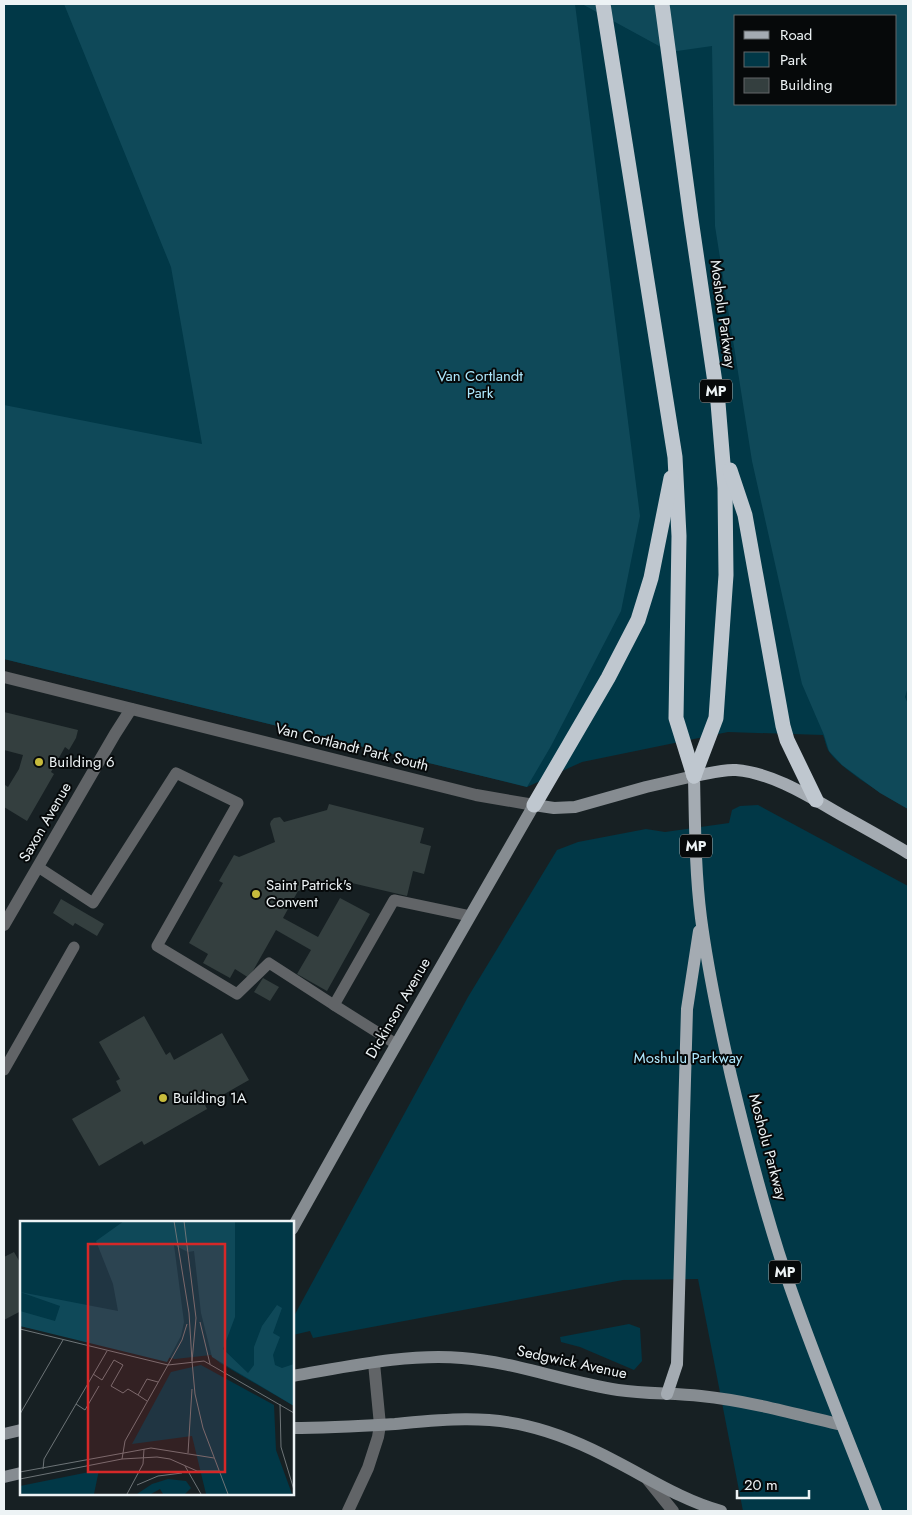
<svg xmlns="http://www.w3.org/2000/svg" width="912" height="1515" viewBox="0 0 912 1515" font-family="Jost,sans-serif">
	<style>
		.green { fill: #013847; fill-rule: evenodd }
		.forest { fill: #0f4959; fill-rule: evenodd }
		.building { fill: #343f3f }
		.lines { fill: none; stroke-linecap: round; stroke-linejoin: round }
		.lane { stroke: #616467; stroke-width: 11 }
		.street { stroke: #616467; stroke-width: 12 }
		.secondary { stroke: #868c91; stroke-width: 12 }
		.primary { stroke: #a4abb2; stroke-width: 12 }
		.highway { stroke: #bfc7cf; stroke-width: 15 }
		.poi-dot { fill: #c7bb3c; stroke: #06090a; stroke-width: 2 }
		.labels { text-anchor: middle; stroke-width: 4; stroke-linejoin: round; paint-order: stroke }
		.shield { fill: #06090a; stroke: #a8adae; stroke-width: 1 }
		.shield-label { font-size: 14px; font-weight: bold; fill: #edf3f5 }
		.street-label { font-size: 15px; fill: #edf3f5; stroke: #06090a }
		.park-label { font-size: 15px; fill: #ade7fc; stroke: #06090a }
		.poi-label { font-size: 15px; fill: #edf3f5; stroke: #06090a; text-anchor: start }
		.inset-road { fill: none; stroke: #6d7477; stroke-width: 1 }
		.view { fill: #d62828; fill-opacity: 0.15; stroke: #d62828; stroke-width: 2.5 }
		.inset-edge { fill: none; stroke: #edf3f5; stroke-width: 2.5 }
	</style>
	<rect width="100%" height="100%" fill="#172023"/>
	<g class="green">
		<path d="M4,4h904v805c-19,-11 -69,-40 -80,-59 -2,-4 -3,-10 -5,-15l-95,-3 -146,30 -55,25 -523,-128zM736,16h160v88h-160z"/>
		<polygon points="758,805 908,886 908,1511 743,1511 698,1279 623,1280 313,1338 310,1331 293,1335 292,1321 294,1316 468,997 557,850 578,842 646,829 665,832 729,823 732,810 740,806"/>
		<polygon points="629,1324 640,1328 642,1361 634,1370 580,1347 561,1342 560,1337"/>
	</g>
	<g class="forest">
		<polygon points="64,4 575,4 640,516 621,611 551,746 527,787 4,659 4,405 202,444 171,267"/>
		<path d="M582,4h326v683l-3,10 3,7v105l-28,-16 -38,-28 -13,-14 -5,-16 -22,-51 -50,-223 -37,-235 -3,-180 -42,6zM736,16h160v88h-160z"/>
	</g>
	<g class="building">
		<polygon points="4,712 78,730 76,738 69,750 65,747 51,772 54,774 27,821 4,807 4,787 5,785 8,787 19,769 23,755 4,750"/>
		<polygon points="329,804 424,828 420,843 431,846 424,874 413,871 407,896 339,880 298,891 283,918 318,937 340,898 370,914 327,991 297,974 311,950 276,930 249,978 235,969 230,978 203,963 208,954 189,943 223,883 219,881 234,855 239,857 275,842 270,824 271,821 274,818 280,817 284,822 327,810"/>
		<polygon points="61,899 104,924 97,936 75,923 73,926 53,913"/>
		<polygon points="263,978 279,987 270,1001 254,992"/>
		<polygon points="144,1016 166,1055 170,1052 174,1060 222,1033 249,1080 205,1105 207,1109 144,1145 142,1141 99,1166 72,1119 121,1091 116,1081 120,1079 99,1042"/>
		<polygon points="14,1252 21,1264 21,1311 4,1320 4,1257"/>
	</g>
	<g class="lines">
		<g class="lane">
			<polyline points="38,867 93,903 176,773 238,803 157,946 237,994 269,963 334,1005"/>
			<polyline points="396,1044 334,1005 394,900 470,916"/>
			<polyline points="4,1070 74,947"/>
		</g>
		<g class="street">
			<polyline points="4,677 476,795 534,805"/>
			<polyline points="4,925 115,734 131,709"/>
			<polyline points="648,1480 673,1511"/>
			<polyline points="348,1511 368,1468 378,1437 380,1425 374,1363"/>
		</g>
		<g class="secondary">
			<polyline points="292,1229 361,1106 534,805 554,808 575,807 646,787 694,776"/>
			<path d="M292,1376c54,-9 116,-23 170,-18 53,4 103,24 156,32 28,4 55,3 83,6 48,5 95,18 141,29"/>
			<path d="M292,1428c35,0 69,-2 103,-4 44,-4 88,-9 132,2 30,7 60,20 88,35 35,18 67,39 106,50"/>
			<polyline points="4,1434 21,1430"/>
			<polyline points="4,1477 21,1473"/>
		</g>
		<g class="primary">
			<polyline points="667,1394 677,1364 687,1009 699,931"/>
			<path d="M876,1511c-30,-78 -63,-156 -90,-236 -22,-65 -39,-132 -55,-199 -12,-53 -23,-105 -30,-158 -6,-47 -6,-95 -7,-142 13,-2 28,-7 42,-6 36,3 71,25 102,43 23,13 47,26 70,40"/>
		</g>
		<g class="highway">
			<polyline points="603,4 675,457 679,536 676,718 694,776"/>
			<polyline points="662,4 691,219 718,403 725,488 726,575 716,718 694,776"/>
			<polyline points="730,470 745,515 783,726 787,740 816,800"/>
			<polyline points="534,805 608,678 638,620 651,578 671,478"/>
		</g>
	</g>
	<g class="poi-dot">
		<circle cx="39" cy="762" r="5"/>
		<circle cx="256" cy="894" r="5"/>
		<circle cx="163" cy="1098" r="5"/>
	</g>
	<g class="labels">
		<g class="shield">
			<rect x="700" y="379.5" width="32" height="23" rx="4"/>
			<rect x="680" y="834.5" width="32" height="23" rx="4"/>
			<rect x="769" y="1260.5" width="32" height="23" rx="4"/>
		</g>
		<g class="shield-label">
			<text x="716" y="396">MP</text>
			<text x="696" y="851">MP</text>
			<text x="785" y="1277">MP</text>
		</g>
		<g class="street-label">
			<text transform="translate(723 314) rotate(82)" y="5">Mosholu Parkway</text>
			<text transform="translate(352 747) rotate(14)" y="5">Van Cortlandt Park South</text>
			<text transform="translate(45 822) rotate(-60)" y="5">Saxon Avenue</text>
			<text transform="translate(398 1008) rotate(-60)" y="5">Dickinson Avenue</text>
			<text transform="translate(768 1147) rotate(75)" y="5">Mosholu Parkway</text>
			<text transform="translate(572 1362) rotate(12)" y="5">Sedgwick Avenue</text>
		</g>
		<g class="park-label">
			<text x="480" y="381">Van Cortlandt<tspan x="480" dy="17">Park</tspan></text>
			<text x="688" y="1063">Moshulu Parkway</text>
		</g>
		<g class="poi-label">
			<text x="49" y="767">Building 6</text>
			<text x="266" y="890">Saint Patrick's<tspan x="266" dy="17">Convent</tspan></text>
			<text x="173" y="1103">Building 1A</text>
		</g>
	</g>
	<g transform="translate(20 1221)">
		<rect width="274" height="274" fill="#172023"/>
		<path d="M0,0h274v185l-74,-43 -9,-8 -36,4 -155,-33zM181,144l73,40 2,45 16,44h-86l-14,-58 -60,8 39,-72zM79,249l-5,24h-74v-8zM148,258l18,2 5,7 -6,6h-22l-3,-5 -9,5h-14l15,-10z" fill="#013847"/>
		<path d="M104,0h111v96l-12,32 25,24 6,-8v-18l8,-21 15,-21 5,3 -9,25 7,4 -7,18 2,10 7,3 12,-4v42l-82,-49 -11,-44 -7,-62 -6,1 -14,-7 10,77 -3,14 -14,26 -147,-36v-15l35,10 5,-15 -40,-14 98,19 -5,-27 -17,-43z" fill="#0f4959"/>
		<path class="inset-road" d="M154,0l15,92 3,48M164,0l12,97 -4,43M180,101l10,42M0,108l148,36M172,140l3,33 8,34 25,66M148,144l14,-25 5,-16M73,153l9,6 12,-20 9,5 -12,21 12,7 5,-4 10,6M127,180l-9,-6 9,-16 11,3M56,183l9,6 14,-24M260,183l1,43 13,43M0,193l43,-74M168,232l4,-64M102,238l3,-18 43,-76 36,-4 90,52M165,245l16,28M23,248l1,-10 63,-108M0,251l131,-24 63,10M0,258l102,-20 35,-2 13,2 27,12h22M117,264l21,-9 24,-3M107,273l16,-30 1,-15"/>
		<path class="view" d="M68,23h137v228h-137z"/>
		<rect width="274" height="274" class="inset-edge"/>
	</g>
	<rect width="912" height="1515" fill="none" stroke="#edf3f5" stroke-width="10"/>
	<rect x="734" y="15" width="162" height="90" fill="#06090a" stroke="#626768"/>
	<rect x="744" y="31" width="25" height="8" fill="#a4abb2" stroke="#626768"/>
	<text x="780" y="40" font-size="15" fill="#edf3f5">Road</text>
	<rect x="744" y="52" width="25" height="15" fill="#013847" stroke="#626768"/>
	<text x="780" y="65" font-size="15" fill="#edf3f5">Park</text>
	<rect x="744" y="78" width="25" height="15" fill="#343f3f" stroke="#626768"/>
	<text x="780" y="90" font-size="15" fill="#edf3f5">Building</text>
	<path d="M737 1490v8h72v-8" fill="none" stroke="#edf3f5" stroke-width="2.5"/>
	<text x="744" y="1490" font-size="15" fill="#edf3f5" stroke="#06090a" stroke-width="4" paint-order="stroke">20 m</text>
</svg>
